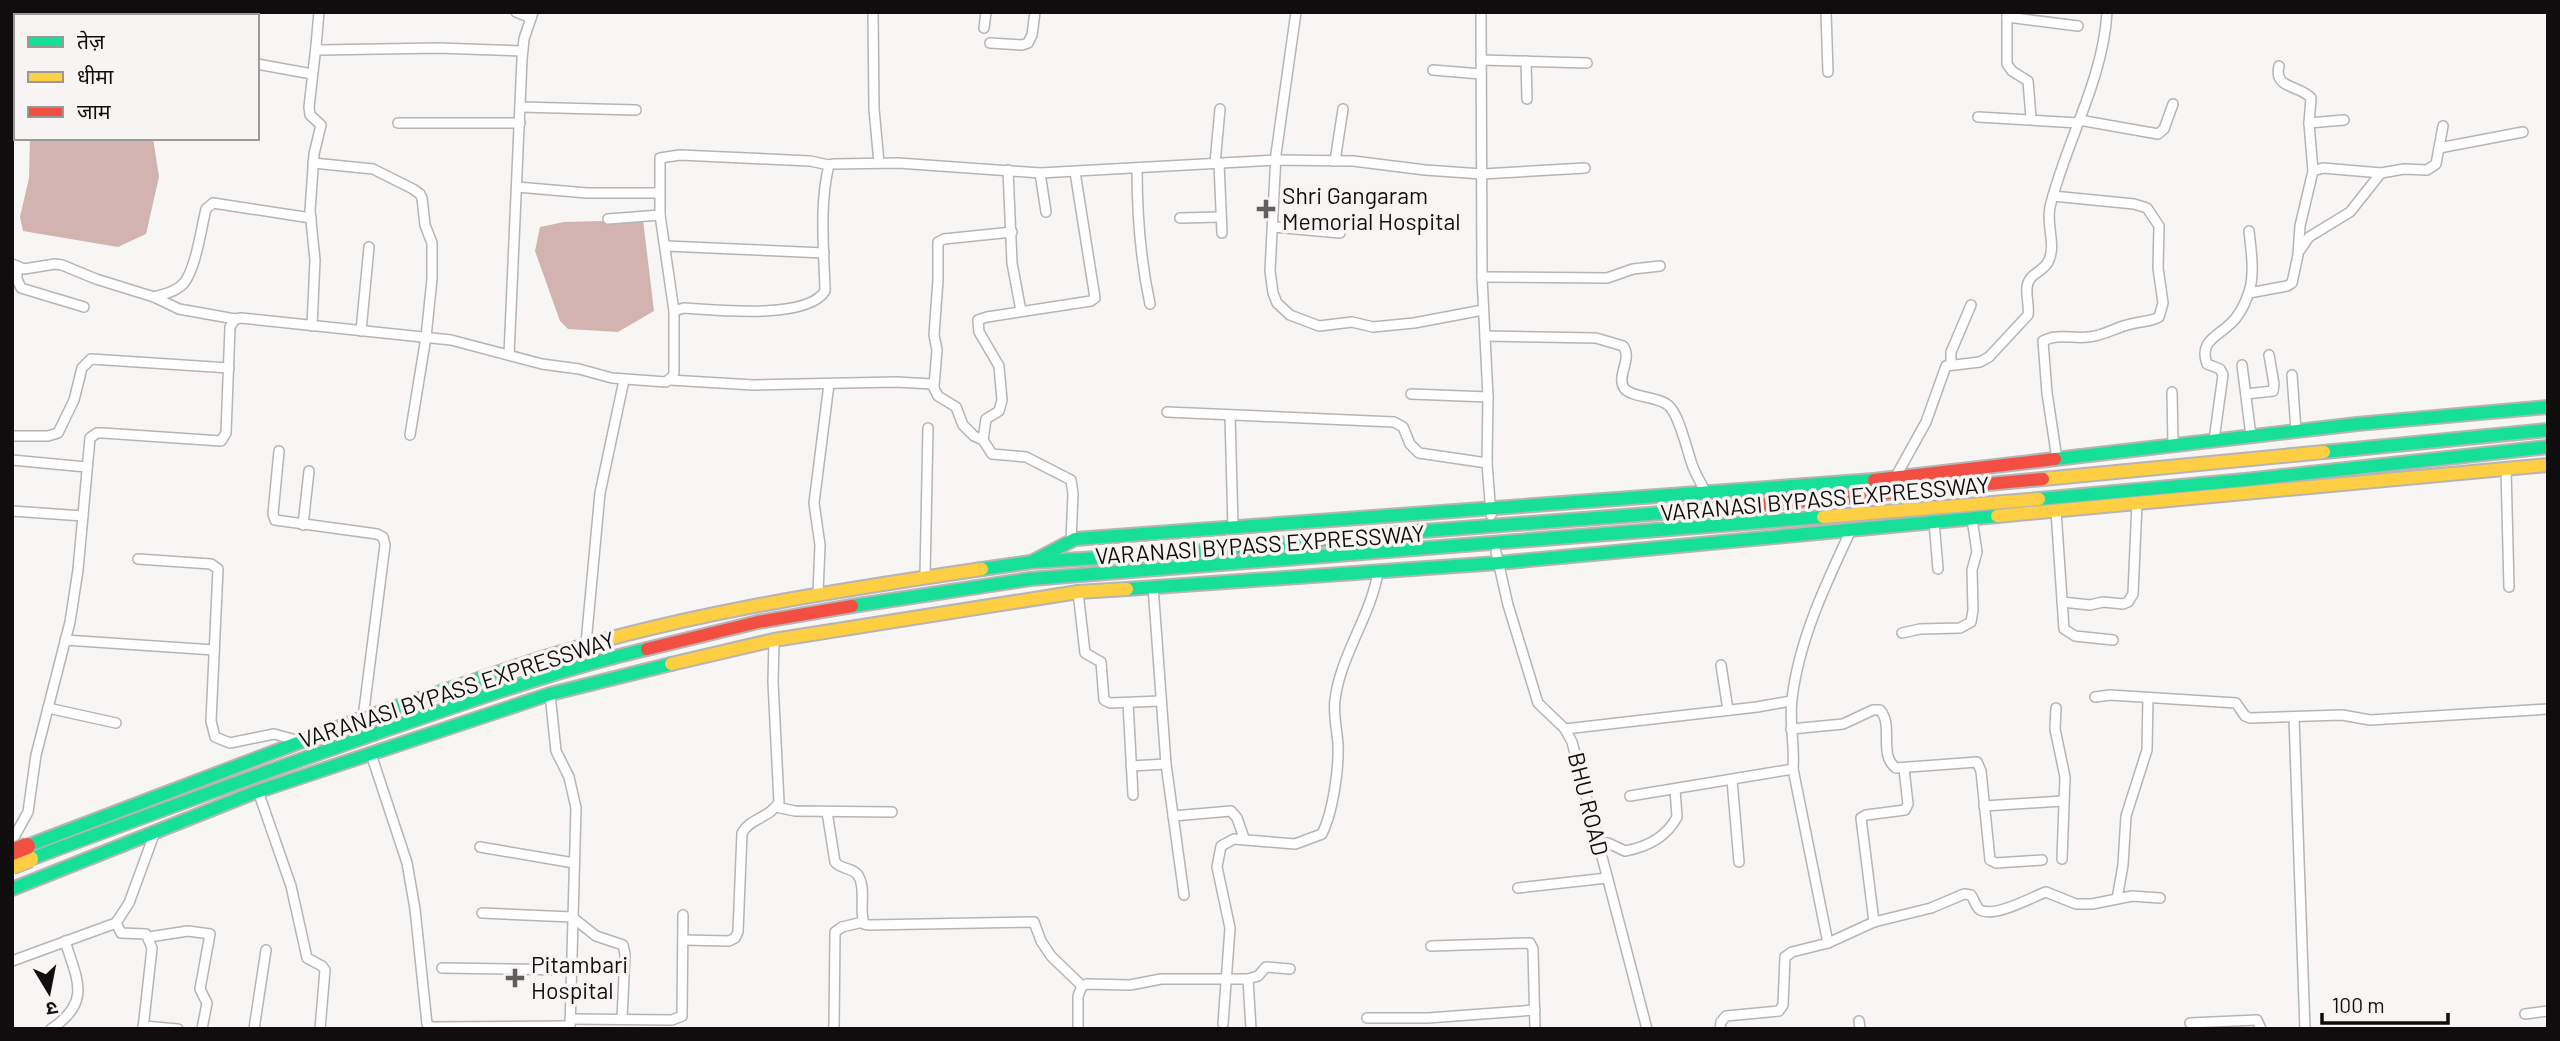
<svg xmlns="http://www.w3.org/2000/svg" width="2560" height="1041" viewBox="0 0 2560 1041" font-family="Barlow,'Noto Sans Devanagari',sans-serif">
	<style>
		.water { fill: #d2b3b0 }
		.lines { fill: none; stroke-linecap: round; stroke-linejoin: round }
		.street-casing { stroke: #b6b4b4; stroke-width: 12 }
		.fast-casing { stroke: #b6b4b4; stroke-width: 16 }
		.slow-casing { stroke: #b6b4b4; stroke-width: 16 }
		.jam-casing { stroke: #b6b4b4; stroke-width: 16 }
		.street { stroke: #fefefe; stroke-width: 9 }
		.fast { stroke: #16e098; stroke-width: 12 }
		.slow { stroke: #ffcf43; stroke-width: 12 }
		.jam { stroke: #f24e42; stroke-width: 12 }
		.slow-bridge-casing { stroke: #b6b4b4; stroke-width: 19; stroke-linecap: butt }
		.jam-bridge-casing { stroke: #b6b4b4; stroke-width: 19; stroke-linecap: butt }
		.slow-bridge { stroke: #ffcf43; stroke-width: 16 }
		.jam-bridge { stroke: #f24e42; stroke-width: 16 }
		.poi-dot { fill: #615e5e; stroke: #f9f4f4; stroke-width: 2.5 }
		.labels { text-anchor: middle; stroke-width: 7; stroke-linejoin: round; paint-order: stroke }
		.poi-label { font-size: 23px; fill: #0f0d0d; stroke: #f9f4f4; text-anchor: start }
		.street-label { font-size: 23px; fill: #0f0d0d; stroke: #f9f4f4 }
	</style>
	<rect width="100%" height="100%" fill="#f8f5f5"/>
	<g class="water">
		<polygon points="30,138 153,138 159,177 146,234 118,247 23,231 20,217 29,178"/>
		<polygon points="643,220 654,311 618,332 568,329 560,321 535,251 540,227 564,222"/>
	</g>
	<g class="lines">
		<g class="street-casing">
			<g id="street">
				<polyline points="52,12 53,16"/>
				<polyline points="319,12 316,46 320,50 438,48 522,51"/>
				<polyline points="516,12 531,18"/>
				<polyline points="873,12 874,109 879,163"/>
				<polyline points="1296,12 1276,154 1270,271 1273,293 1277,303 1290,315 1319,326 1352,322 1373,327 1414,323 1483,310"/>
				<polyline points="1481,12 1482,277 1488,397 1487,463 1491,515"/>
				<polyline points="1826,12 1828,72"/>
				<polyline points="2007,12 2007,64 2012,71 2028,81 2031,118"/>
				<polyline points="2007,17 2078,26"/>
				<polyline points="984,28 986,12"/>
				<polyline points="990,43 1022,45 1028,43 1032,35 1035,12"/>
				<polyline points="1481,60 1587,63"/>
				<polyline points="1526,61 1527,99"/>
				<polyline points="257,64 312,74"/>
				<path d="M2279,66c-6,23 21,19 32,32l-2,25 4,48"/>
				<polyline points="1433,70 1481,74"/>
				<polyline points="12,89 16,91"/>
				<polyline points="520,107 636,110"/>
				<polyline points="1978,117 2078,123"/>
				<polyline points="2079,120 2158,134 2164,129 2173,104"/>
				<polyline points="398,123 520,123"/>
				<polyline points="2309,123 2344,120"/>
				<polyline points="2439,148 2523,132"/>
				<polyline points="1335,161 1343,109"/>
				<polyline points="313,163 373,169 413,189 420,194 422,198 425,225 432,243 432,279 426,337 410,435"/>
				<polyline points="1215,163 1220,109"/>
				<polyline points="1219,163 1222,233"/>
				<path d="M1137,168c0,47 3,90 13,136"/>
				<polyline points="1008,170 1012,263 1021,311"/>
				<polyline points="1040,173 1046,212"/>
				<polyline points="517,187 587,193 659,193"/>
				<path d="M2053,196l81,8 13,4 12,18 -1,42 5,35 -4,14c-9,5 -18,4 -28,7 -15,3 -27,12 -43,13 -15,2 -31,-4 -45,4l4,52 10,66"/>
				<polyline points="1180,218 1220,217"/>
				<polyline points="608,219 660,215"/>
				<polyline points="1274,227 1340,233"/>
				<polyline points="666,246 824,253"/>
				<polyline points="2300,250 2309,237 2350,212 2381,173"/>
				<polyline points="12,264 24,269 55,264 62,265 96,279 154,297 179,309 235,319"/>
				<polyline points="17,266 17,279 21,288 84,307"/>
				<polyline points="1482,277 1607,278 1633,269 1660,266"/>
				<polyline points="2249,293 2287,286 2292,283 2298,255 2300,226 2313,171 2323,168 2381,173 2404,169 2427,170 2436,164 2443,126"/>
				<path d="M154,297c10,-3 22,-5 30,-14 12,-15 17,-54 22,-74l7,-6 98,15"/>
				<polyline points="674,311 660,215 660,158 680,155 810,161 829,165"/>
				<polyline points="312,326 315,260 310,211 314,154 321,125 310,115 309,107 316,46"/>
				<polyline points="361,331 369,247"/>
				<path d="M1485,336l111,2 27,8c10,13 -7,29 1,42 7,10 35,8 45,18 11,10 18,46 24,61 3,8 8,16 12,24"/>
				<polyline points="509,355 522,59 524,39 533,12"/>
				<polyline points="1951,364 1951,352 1971,305"/>
				<polyline points="2242,365 2251,436"/>
				<polyline points="2292,375 2296,431"/>
				<polyline points="670,380 753,385 896,382 932,384 938,396 956,407 963,425 974,436 983,440 992,454 1026,457 1071,480 1073,494 1071,541"/>
				<polyline points="934,386 937,350 934,335 938,280 938,242 944,239 1012,232"/>
				<polyline points="2172,392 2173,445"/>
				<polyline points="1411,394 1488,397"/>
				<polyline points="2246,394 2273,391 2274,384 2269,355"/>
				<polyline points="1167,412 1394,422 1403,427 1410,444 1419,453 1487,463"/>
				<polyline points="1230,415 1233,527"/>
				<polyline points="12,436 48,436 58,433 74,400 82,368 91,359 229,368"/>
				<polyline points="983,440 986,419 999,411 1002,400 1001,389 999,366 979,332 978,320 987,317 1091,301 1095,298 1075,172"/>
				<path d="M2214,440l9,-65 -3,-6 -13,-5c-8,-22 9,-27 22,-39 10,-8 16,-21 20,-33 6,-19 2,-42 0,-61"/>
				<polyline points="279,451 273,514 275,520 377,534 383,537 385,545 363,718"/>
				<polyline points="12,460 86,467"/>
				<polyline points="2506,469 2509,587"/>
				<path d="M1895,478l31,-56 20,-56 34,-4 9,-5 39,-42c2,-11 -5,-26 2,-36 5,-7 16,-10 19,-19 7,-16 -3,-35 1,-53 16,-66 53,-126 57,-195"/>
				<polyline points="12,511 83,516"/>
				<polyline points="2056,511 2064,629 2075,636 2113,640"/>
				<polyline points="1934,522 1938,569"/>
				<polyline points="303,525 309,471"/>
				<polyline points="1496,552 1508,605 1538,703 1565,729 1572,742 1647,1029"/>
				<polyline points="138,559 211,564 218,569 211,721 215,737 230,743 274,734 300,741"/>
				<polyline points="925,576 928,428"/>
				<polyline points="1153,586 1166,764 1184,895"/>
				<polyline points="1078,592 1085,653 1101,662 1104,700 1110,703 1161,701"/>
				<polyline points="818,593 820,545 814,503 829,384"/>
				<polyline points="2062,602 2090,605 2103,602 2123,604 2128,602 2133,594 2137,503"/>
				<polyline points="1902,633 1920,629 1960,628 1971,622 1973,610 1972,570 1977,552 1972,519"/>
				<polyline points="65,640 214,650"/>
				<polyline points="586,643 600,493 624,380"/>
				<polyline points="1721,665 1728,710"/>
				<polyline points="550,694 556,751 569,777 576,808 570,1029"/>
				<polyline points="2095,697 2110,695 2236,703 2245,716 2250,718 2342,715 2370,720 2548,709"/>
				<polyline points="1128,703 1133,795"/>
				<polyline points="48,708 116,723"/>
				<polyline points="2056,708 2055,729 2065,777 2062,859"/>
				<polyline points="2294,718 2305,1029"/>
				<polyline points="1565,729 1757,707 1791,701"/>
				<path d="M1791,729l52,-5 30,-14h7c14,15 -2,45 16,58l81,-6 4,9 9,89 6,3 46,-3"/>
				<polyline points="371,754 407,863 415,909 427,1024 432,1027 570,1026"/>
				<polyline points="1131,766 1166,764"/>
				<polyline points="1732,780 1739,862"/>
				<polyline points="258,791 291,886 307,958 322,966 325,970 320,1029"/>
				<path d="M1630,796l163,-27c2,-23 -4,-47 -1,-70 7,-59 34,-116 59,-169"/>
				<polyline points="1984,806 2062,801"/>
				<polyline points="776,807 795,811 892,812"/>
				<path d="M827,812l8,50c6,8 19,5 24,15 7,13 0,32 5,47l5,1 165,-3 7,19 10,15 31,30"/>
				<polyline points="1173,816 1231,811 1237,818 1244,838"/>
				<path d="M13,839l15,-27 8,-57 34,-133 8,-52 12,-132 7,-5h6l118,8 5,-8 4,-106 5,-8 6,-1 210,22 91,24 37,5 33,9 54,4 7,-6 1,-4v-61l10,-3c31,2 123,12 141,-17 -1,-41 -6,-86 4,-126l4,-1 65,-1 142,10 237,-13 76,1 72,9 57,4 103,-6"/>
				<path d="M1598,844l10,-1 17,8c22,-4 41,-13 52,-34l-2,-28"/>
				<polyline points="480,847 574,863"/>
				<polyline points="1518,888 1607,878"/>
				<polyline points="2117,899 2123,865 2126,816 2147,750 2148,698"/>
				<polyline points="482,913 572,917 596,936 623,945 625,954 622,1019"/>
				<polyline points="1874,922 1861,818 1866,815 1905,810 1908,804 1904,769"/>
				<polyline points="149,937 188,931 210,934 200,989 207,1003 202,1029"/>
				<path d="M683,940l46,1 6,-3 3,-6 4,-99c8,-15 28,-15 37,-31l-6,-120 1,-42"/>
				<path d="M1828,943l46,-21 57,-14 33,-14 7,1c3,4 5,12 9,15 15,8 52,-13 66,-18l30,12h16l40,-8 28,2"/>
				<polyline points="1431,946 1530,943 1533,949 1535,1029"/>
				<polyline points="12,961 116,923"/>
				<polyline points="442,968 571,970"/>
				<polyline points="1248,979 1251,1029"/>
				<polyline points="2525,1014 2548,1011"/>
				<polyline points="1367,1018 1428,1018 1535,1010"/>
				<polyline points="570,1019 672,1020 682,1016 683,915"/>
				<polyline points="1859,1021 1860,1029"/>
				<polyline points="2190,1023 2257,1020 2261,1029"/>
				<path d="M1223,1024l7,-96 -13,-61 4,-21 13,-7 61,5 27,-10c11,-22 17,-65 16,-90 -1,-14 -5,-30 -3,-44 5,-44 36,-84 43,-128"/>
				<polyline points="143,1026 178,1029"/>
				<path d="M51,1029c41,-27 26,-49 14,-88"/>
				<polyline points="143,1029 152,948 146,934 121,933 116,923 129,903 155,832"/>
				<polyline points="254,1029 266,950"/>
				<polyline points="834,1029 835,932 842,927 863,922"/>
				<polyline points="1078,1029 1078,996 1082,986 1087,984 1130,985 1161,979 1248,979 1258,976 1266,967 1290,969"/>
				<polyline points="1720,1029 1721,1022 1726,1016 1779,1011 1783,1005 1785,957 1792,952 1828,943 1793,769"/>
			</g>
		</g>
		<g class="fast-casing">
			<g id="fast">
				<polyline points="2324,452 2548,430"/>
				<polyline points="2055,459 2357,424 2548,407"/>
				<polyline points="2039,499 2245,480 2548,447"/>
				<polyline points="1035,560 1075,539 1874,480"/>
				<polyline points="982,569 1031,562 1181,553 1384,534 1715,509"/>
				<polyline points="1127,589 1498,563 1997,516"/>
				<polyline points="852,606 1030,579 1823,517"/>
				<polyline points="27,846 363,718 517,666"/>
				<path d="M30,859c126,-47 252,-94 379,-137 78,-27 157,-54 238,-73"/>
				<polyline points="12,889 253,793 550,694 671,664"/>
			</g>
		</g>
		<g class="slow-casing">
			<g id="slow">
				<polyline points="2043,479 2324,452"/>
				<polyline points="1997,516 2548,465"/>
				<polyline points="1823,517 2039,499"/>
				<polyline points="671,664 774,640 1078,592 1127,589"/>
				<path d="M517,666c150,-50 309,-74 465,-97"/>
			</g>
		</g>
		<g class="jam-casing">
			<g id="jam">
				<polyline points="1874,480 2055,459"/>
				<polyline points="1715,509 2043,479"/>
				<polyline points="647,649 758,622 852,606"/>
			</g>
		</g>
		<use href="#street" class="street"/>
		<use href="#fast" class="fast"/>
		<use href="#slow" class="slow"/>
		<use href="#jam" class="jam"/>
		<g class="slow-bridge-casing">
			<polyline id="slow-bridge" points="12,866 30,859"/>
		</g>
		<g class="jam-bridge-casing">
			<polyline id="jam-bridge" points="12,852 27,846"/>
		</g>
		<use href="#slow-bridge" class="slow-bridge"/>
		<use href="#jam-bridge" class="jam-bridge"/>
	</g>
	<g class="poi-dot">
		<path d="M1262.5 198.5h7v7h7v7h-7v7h-7v-7h-7v-7h7z"/>
		<path d="M511.5 967.5h7v7h7v7h-7v7h-7v-7h-7v-7h7z"/>
	</g>
	<g class="labels">
		<g class="poi-label">
			<text x="1282" y="204">Shri Gangaram<tspan x="1282" dy="26">Memorial Hospital</tspan></text>
			<text x="531" y="973">Pitambari<tspan x="531" dy="26">Hospital</tspan></text>
		</g>
		<g class="street-label">
			<text transform="translate(1825 499) rotate(-5)" y="8">VARANASI BYPASS EXPRESSWAY</text>
			<text transform="translate(1260 545) rotate(-4)" y="8">VARANASI BYPASS EXPRESSWAY</text>
			<text transform="translate(457 690) rotate(-18)" y="8">VARANASI BYPASS EXPRESSWAY</text>
			<text transform="translate(1588 804) rotate(76)" y="8">BHU ROAD</text>
		</g>
	</g>
	<rect width="2560" height="1041" fill="none" stroke="#0f0d0d" stroke-width="28"/>
	<rect x="14" y="14" width="245" height="126" fill="#f9f4f4" stroke="#9b9898" stroke-width="2"/>
	<rect x="28" y="37" width="35" height="10" fill="#16e098" stroke="#9b9898" stroke-width="2"/>
	<text x="77" y="49" font-size="21" fill="#0f0d0d">तेज़</text>
	<rect x="28" y="72" width="35" height="10" fill="#ffcf43" stroke="#9b9898" stroke-width="2"/>
	<text x="77" y="84" font-size="21" fill="#0f0d0d">धीमा</text>
	<rect x="28" y="107" width="35" height="10" fill="#f24e42" stroke="#9b9898" stroke-width="2"/>
	<text x="77" y="119" font-size="21" fill="#0f0d0d">जाम</text>
	<g transform="translate(49 992) rotate(170)" stroke="#f9f4f4" stroke-width="5" paint-order="stroke">
	<path d="M0-5L12 26L0 18L-12 26Z" fill="#0f0d0d"/>
	<text y="-10" font-size="19" font-weight="bold" text-anchor="middle" fill="#0f0d0d">उ</text>
	</g>
	<path d="M2322 1013v10h126v-10" fill="none" stroke="#0f0d0d" stroke-width="3.5"/>
	<text x="2332" y="1013" font-size="21" fill="#0f0d0d" stroke="#f9f4f4" stroke-width="5" paint-order="stroke">100 m</text>
</svg>
